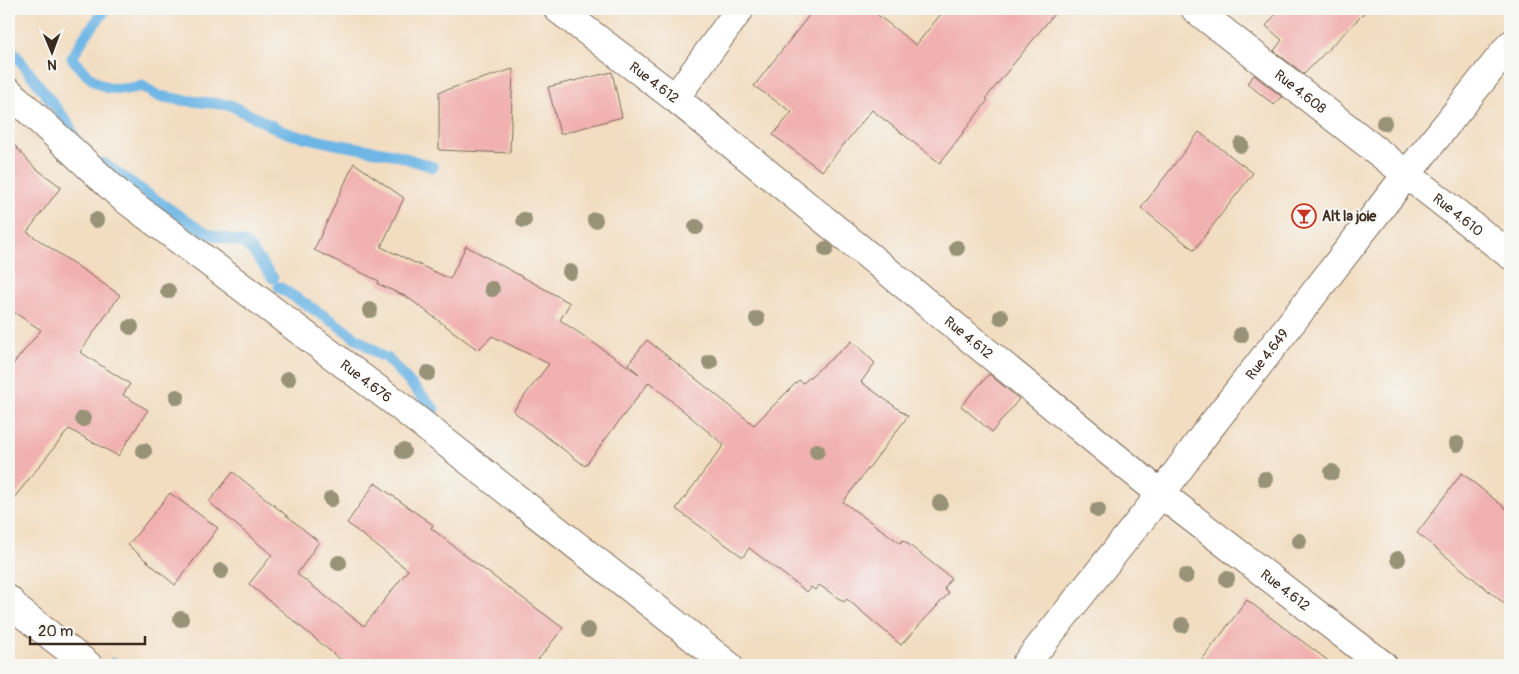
<svg xmlns="http://www.w3.org/2000/svg" width="1519" height="674" viewBox="0 0 1519 674" font-family="Pangolin,sans-serif">
	<style>
		.lines { fill: none; stroke-linecap: round; stroke-linejoin: round }
		.stream { stroke: #6db6e5; stroke-width: 11 }
		.building { fill: #f1b1b0 }
		.street-casing { stroke: #7b6957; stroke-width: 30 }
		.street { stroke: #fff; stroke-width: 28 }
		.tree { fill: #989378 }
		.labels { text-anchor: middle; stroke-width: 4; stroke-linejoin: round; paint-order: stroke }
		.street-label { font-size: 14px; fill: #3b2a1e; stroke: #f6f6f2 }
		.poi-label { font-size: 14px; font-weight: bold; fill: #3b2a1e; stroke: #f6f6f2; text-anchor: start }
	</style>
	<rect width="100%" height="100%" fill="#f6f6f2"/>
	<filter id="ink" filterUnits="userSpaceOnUse"><feTurbulence type="fractalNoise" baseFrequency=".02" numOctaves="2"/><feDisplacementMap in="SourceGraphic" scale="10" xChannelSelector="R" yChannelSelector="G"/><feConvolveMatrix kernelMatrix="1 2 1 2 8 2 1 2 1" color-interpolation-filters="sRGB"/></filter>
	<filter id="wash" filterUnits="userSpaceOnUse"><feTurbulence type="fractalNoise" baseFrequency=".0096" numOctaves="4" result="noise"/><feDisplacementMap in="SourceGraphic" scale="20" xChannelSelector="R" yChannelSelector="G"/><feGaussianBlur stdDeviation="1.12" result="paint"/><feColorMatrix in="noise" values="0 0 0 0 0 0 0 0 0 0 0 0 0 0 0 0 0 1.4 0 .05"/><feComposite in="paint" operator="in"/></filter>
	<g filter="url(#wash)">
		<rect width="100%" height="100%" fill="#f2ddc1"/>
		<g class="lines">
			<g class="stream">
				<polyline points="106,9 85,36 72,58 87,75 96,82 107,88 126,89 142,86 158,96 182,100 230,105 282,131 294,135 335,144 393,154 433,167"/>
				<polyline points="9,46 67,122 77,142"/>
				<polyline points="103,163 194,226 208,234 244,243 251,249 273,278"/>
				<polyline points="279,287 332,321"/>
				<polyline points="339,326 380,355"/>
				<polyline points="387,358 434,409"/>
				<polyline points="114,663 117,665"/>
			</g>
		</g>
		<g id="blocks">
			<g class="building">
				<polygon points="814,9 870,9 916,45 945,9 1058,9 986,98 988,100 940,163 872,110 822,171 773,135 792,112 754,86"/>
				<polygon points="1280,9 1368,9 1304,74 1274,51 1282,40 1266,26"/>
				<polygon points="513,69 510,153 439,150 439,92"/>
				<polygon points="612,72 622,117 560,134 548,87"/>
				<polygon points="1254,75 1282,97 1274,105 1247,83"/>
				<polygon points="1199,132 1253,173 1194,250 1141,208"/>
				<polygon points="9,139 34,167 61,187 27,232 120,295 80,352 130,384 123,395 148,410 118,456 69,429 9,504 9,369 41,330 9,309"/>
				<polygon points="354,163 404,198 381,247 450,279 466,246 570,303 560,320 639,374 628,364 647,340 754,425 799,380 803,383 852,341 875,363 861,382 908,416 843,502 900,543 903,540 951,578 944,589 949,593 901,645 847,599 844,602 819,585 815,590 811,587 807,592 749,548 743,557 676,509 724,445 649,382 585,466 513,411 549,364 492,336 478,350 407,297 378,284 379,281 314,250"/>
				<polygon points="989,374 1019,399 992,432 961,406"/>
				<polygon points="233,472 319,542 297,574 364,626 408,570 347,523 375,483 433,525 431,528 466,556 563,628 534,665 347,665 249,584 272,555 209,502"/>
				<polygon points="1462,473 1510,512 1510,608 1417,533"/>
				<polygon points="170,493 218,528 175,585 128,545"/>
				<polygon points="1247,600 1334,665 1198,665"/>
			</g>
		</g>
	</g>
	<g filter="url(#ink)">
		<use href="#blocks" fill-opacity="0" stroke="#7b6957" stroke-width="1"/>
		<g class="lines">
			<g class="street-casing">
				<g id="street">
					<path id="s1" d="M558,9l117,89 486,396 222,171"/>
					<path id="s2" d="M1195,9l315,246"/>
					<path id="s3" d="M9,92l112,104 276,208 331,261"/>
					<polyline points="675,98 740,9"/>
					<polyline points="9,600 19,611 88,665"/>
					<path id="s4" d="M1025,665l136,-171 43,-59 203,-261 103,-129"/>
				</g>
			</g>
			<use href="#street" class="street"/>
		</g>
		<g class="tree">
			<circle cx="1384" cy="123" r="8"/>
			<circle cx="1241" cy="145" r="8"/>
			<circle cx="96" cy="220" r="8"/>
			<circle cx="524" cy="220" r="8"/>
			<circle cx="595" cy="220" r="8"/>
			<circle cx="696" cy="227" r="8"/>
			<circle cx="957" cy="248" r="8"/>
			<circle cx="826" cy="249" r="8"/>
			<circle cx="570" cy="272" r="8"/>
			<circle cx="492" cy="289" r="8"/>
			<circle cx="168" cy="291" r="8"/>
			<circle cx="370" cy="310" r="8"/>
			<circle cx="1001" cy="317" r="8"/>
			<circle cx="757" cy="319" r="8"/>
			<circle cx="131" cy="327" r="8"/>
			<circle cx="1241" cy="335" r="8"/>
			<circle cx="710" cy="362" r="8"/>
			<circle cx="428" cy="373" r="8"/>
			<circle cx="288" cy="379" r="8"/>
			<circle cx="177" cy="397" r="8"/>
			<circle cx="83" cy="419" r="8"/>
			<circle cx="1457" cy="444" r="8"/>
			<circle cx="144" cy="451" r="8"/>
			<circle cx="403" cy="451" r="8"/>
			<circle cx="817" cy="451" r="8"/>
			<circle cx="1332" cy="472" r="8"/>
			<circle cx="1265" cy="479" r="8"/>
			<circle cx="331" cy="499" r="8"/>
			<circle cx="940" cy="503" r="8"/>
			<circle cx="1098" cy="510" r="8"/>
			<circle cx="1299" cy="541" r="8"/>
			<circle cx="1398" cy="559" r="8"/>
			<circle cx="339" cy="563" r="8"/>
			<circle cx="221" cy="571" r="8"/>
			<circle cx="1186" cy="576" r="8"/>
			<circle cx="1227" cy="579" r="8"/>
			<circle cx="181" cy="619" r="8"/>
			<circle cx="1182" cy="625" r="8"/>
			<circle cx="588" cy="630" r="8"/>
		</g>
	</g>
	<defs>
		<g id="bar-ring" transform="scale(1.25)"><circle r="9.5" fill="#f6f6f2" stroke="#c8321e" stroke-width="1.5"/><path d="M-6-5H6L.8 .8V4.5H3.5V6h-7V4.5H-.8V.8Z" fill="#c8321e"/></g>
	</defs>
	<g fill-rule="evenodd">
		<use href="#bar-ring" x="1304" y="216"/>
	</g>
	<g class="labels">
		<g class="street-label">
			<text dy="5" stroke="none"><textPath href="#s1" startOffset="121">Rue 4.612</textPath></text>
			<text dy="5" stroke="none"><textPath href="#s2" startOffset="134">Rue 4.608</textPath></text>
			<text dy="5" stroke="none"><textPath href="#s2" startOffset="334">Rue 4.610</textPath></text>
			<text dy="5" stroke="none"><textPath href="#s1" startOffset="526">Rue 4.612</textPath></text>
			<text dy="5" stroke="none"><textPath href="#s4" startOffset="394">Rue 4.649</textPath></text>
			<text dy="5" stroke="none"><textPath href="#s3" startOffset="460">Rue 4.676</textPath></text>
			<text dy="5" stroke="none"><textPath href="#s1" startOffset="931">Rue 4.612</textPath></text>
		</g>
		<g class="poi-label">
			<text x="1322" y="221">Alt la joie</text>
		</g>
	</g>
	<rect width="1519" height="674" fill="none" stroke="#f6f6f2" stroke-width="30"/>
	<g transform="translate(52 52) rotate(179)" stroke="#f6f6f2" stroke-width="4" paint-order="stroke">
	<path d="M0-4L9 19L0 12L-9 19Z" fill="#3b2a1e"/>
	<text y="-8" font-size="14" font-weight="bold" text-anchor="middle" fill="#3b2a1e">N</text>
	</g>
	<path d="M30 636v8h115v-8" fill="none" stroke="#3b2a1e" stroke-width="2.5"/>
	<text x="38" y="636" font-size="15" fill="#3b2a1e" stroke="#f6f6f2" stroke-width="4" paint-order="stroke">20 m</text>
</svg>
